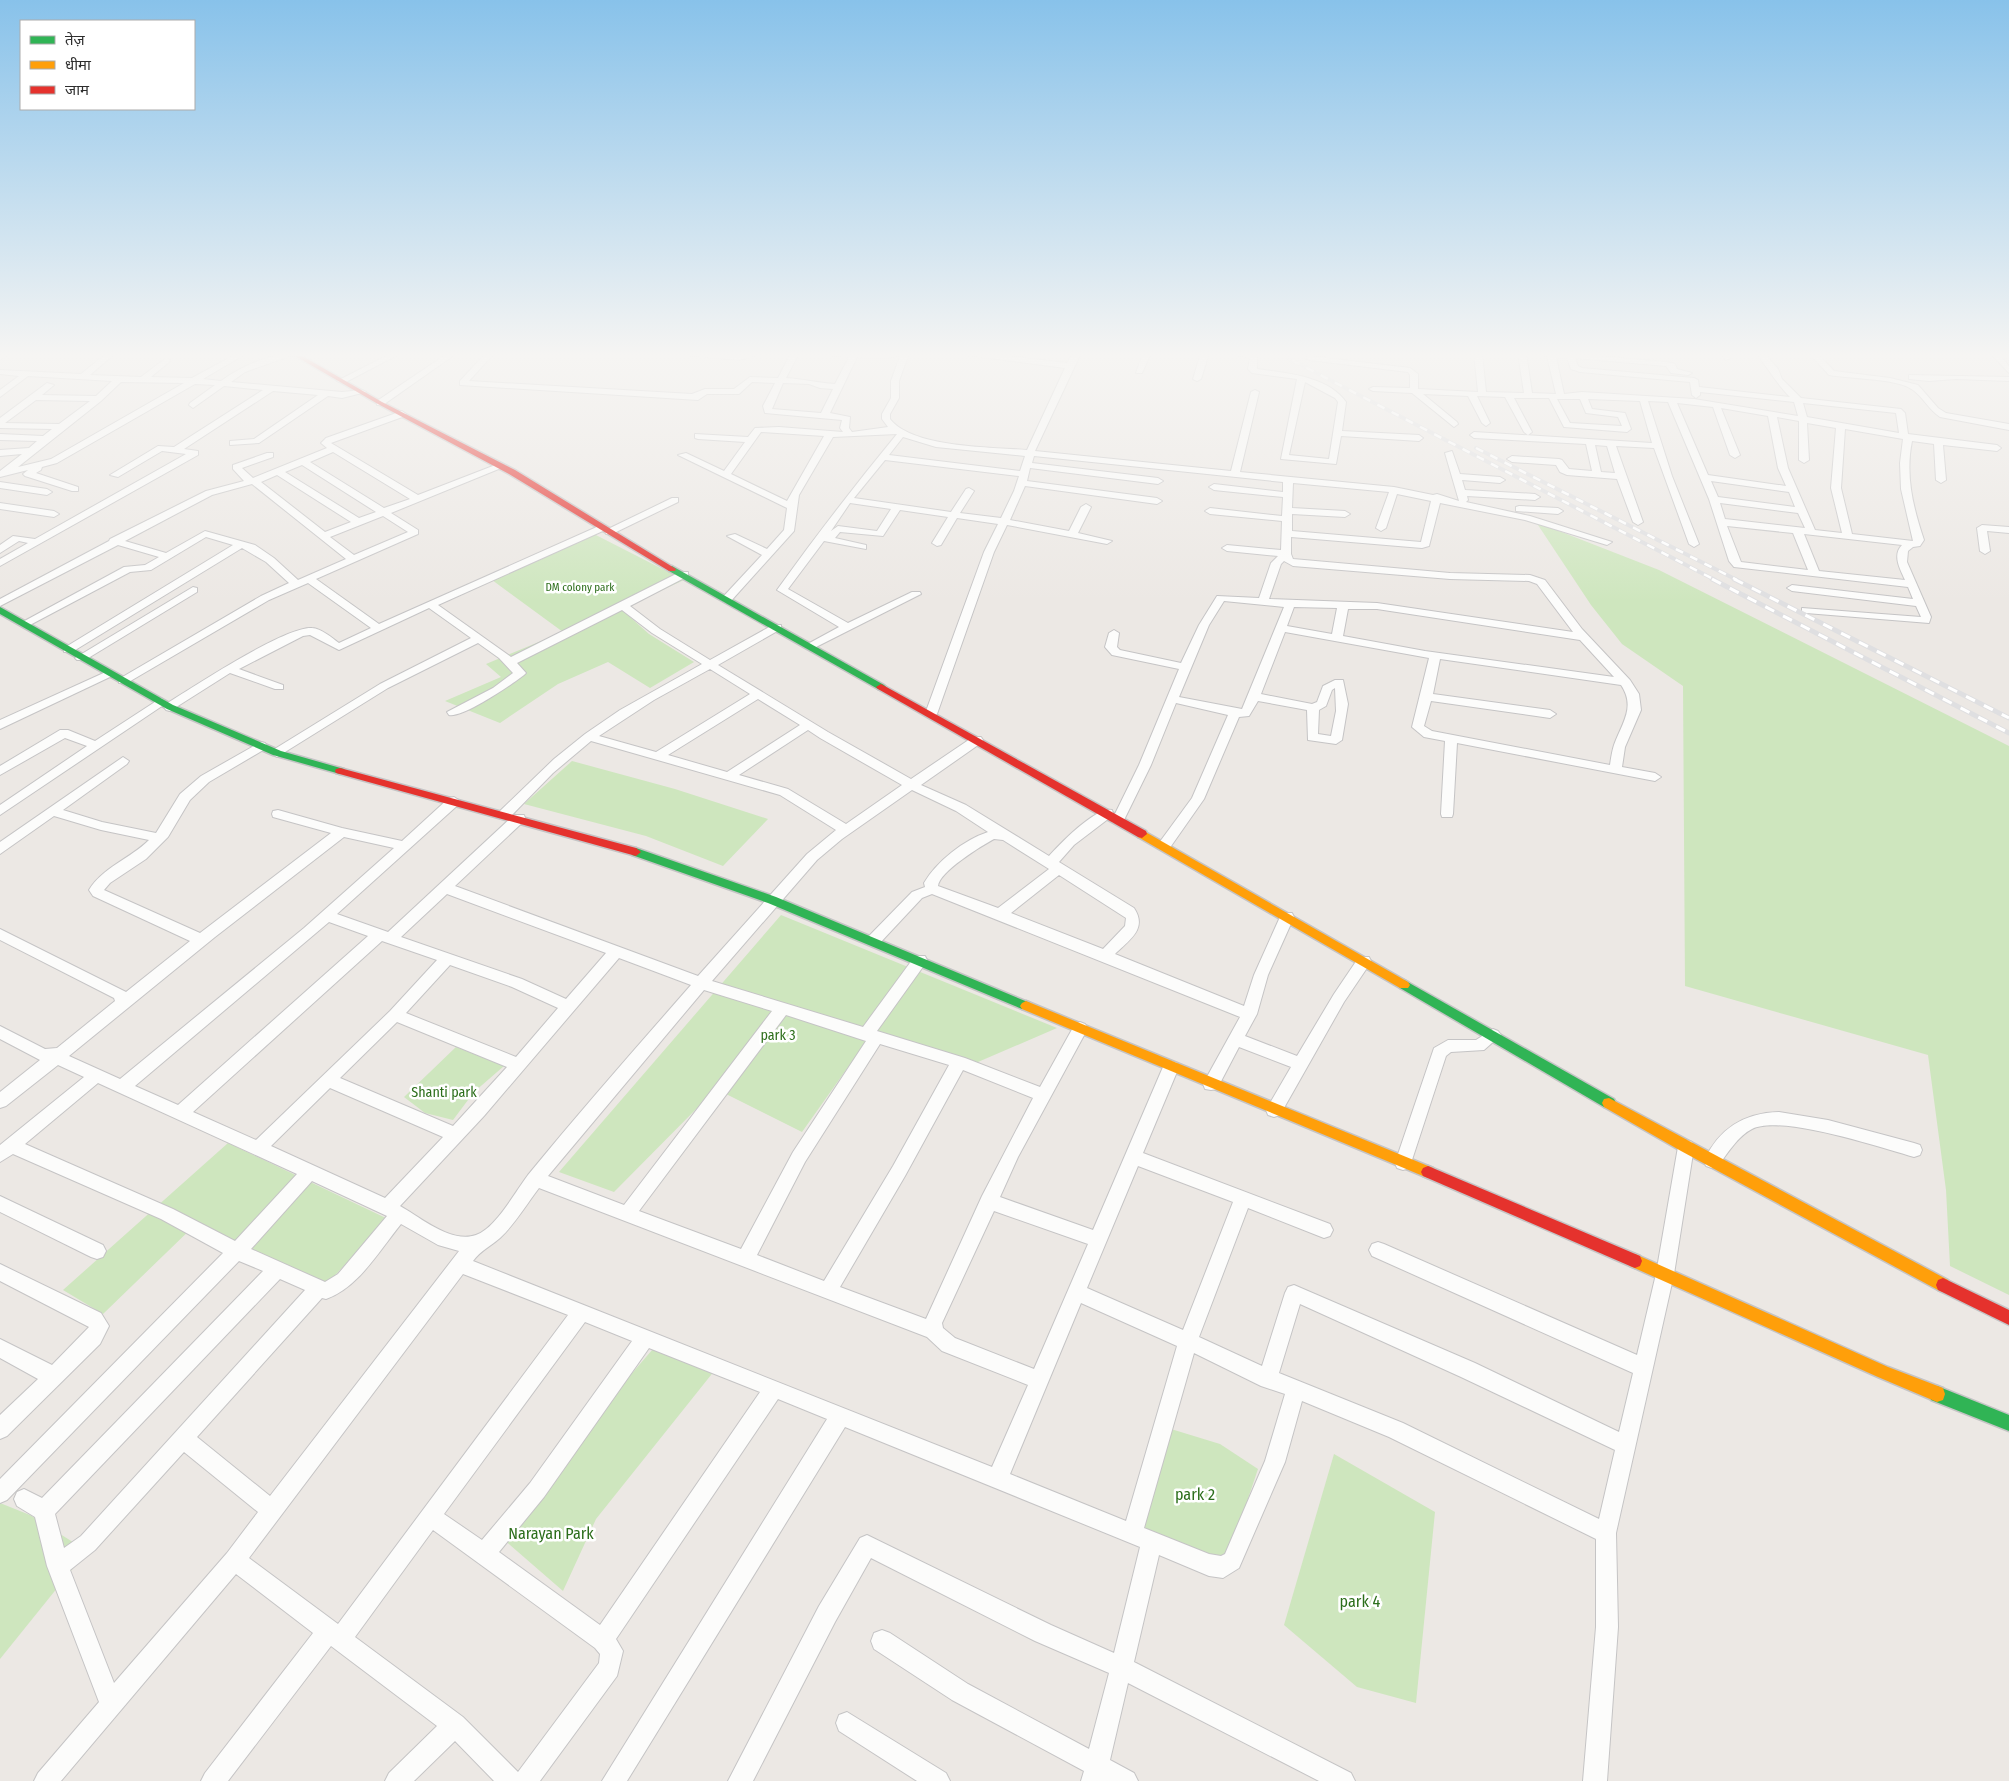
<svg xmlns="http://www.w3.org/2000/svg" width="2009" height="1781" viewBox="0 0 2009 1781" font-family="'Fira Sans Condensed','Noto Sans Devanagari',sans-serif">
	<style>
		.green { fill: #cee6be }
		.lines { fill: none; stroke-linecap: round; stroke-linejoin: round }
		.street-casing { stroke: #c5c4c5; stroke-width: 2 }
		.fast-casing { stroke: #c5c4c5; stroke-width: 3 }
		.slow-casing { stroke: #c5c4c5; stroke-width: 3 }
		.jam-casing { stroke: #c5c4c5; stroke-width: 3 }
		.street { fill: #fcfcfb; fill-rule: evenodd }
		.fast { fill: #30b455; fill-rule: evenodd }
		.slow { fill: #ff9f0a; fill-rule: evenodd }
		.jam { fill: #e5322d; fill-rule: evenodd }
		.rail-far1-casing { stroke: #dfdfe1; stroke-width: 4 }
		.rail-casing { stroke: #dfdfe1; stroke-width: 5 }
		.rail-far1 { stroke: #fff; stroke-width: 2.5; stroke-dasharray: 8; stroke-linecap: butt }
		.rail { stroke: #fff; stroke-width: 3; stroke-dasharray: 10; stroke-linecap: butt }
		.labels { text-anchor: middle; stroke-width: 5; stroke-linejoin: round; paint-order: stroke }
		.far-park-label { font-size: 11px; fill: #2c6e1b; stroke: #fff }
		.park-label { font-size: 14px; fill: #2c6e1b; stroke: #fff }
		.near-park-label { font-size: 16px; fill: #2c6e1b; stroke: #fff }
	</style>
	<rect width="100%" height="100%" fill="#ece8e4"/>
	<g class="green">
		<polygon points="1536,522 1659,570 2009,746 2009,1295 1950,1266 1946,1190 1928,1055 1685,986 1683,686 1622,644 1591,605"/>
		<polygon points="590,532 684,580 621,609 649,634 694,662 650,688 608,662 558,684 500,723 445,701 501,677 486,664 563,632 488,577"/>
		<polygon points="572,761 675,789 768,819 723,866 646,836 524,804"/>
		<polygon points="781,915 1057,1028 971,1065 868,1039 802,1132 716,1089 614,1192 559,1172"/>
		<polygon points="456,1047 504,1066 474,1092 453,1120 425,1113 404,1097"/>
		<polygon points="228,1143 388,1219 325,1286 197,1223 103,1314 63,1290"/>
		<polygon points="659,1342 715,1370 596,1519 563,1591 503,1539 589,1423"/>
		<polygon points="1171,1429 1220,1444 1258,1469 1226,1564 1175,1544 1127,1519"/>
		<polygon points="1334,1454 1435,1512 1416,1703 1357,1687 1284,1625"/>
		<polygon points="0,1503 30,1515 87,1551 0,1659"/>
	</g>
	<g class="lines">
		<g class="street-casing">
			<g id="street">
				<polygon points="2,353 11,353 0,360 0,354"/>
				<path d="M107,353h8l-25,22 51,2 25,-19 4,2 -1,2 -18,15 41,1 46,-25h9l-44,26 18,2c21,-15 50,-28 77,-28l-53,19 -14,10 111,10 20,-2 4,2 -24,6 -14,-2 -69,47 -29,2v-4l24,-2 64,-44 -45,-4 -89,58 14,2v4l-198,111v-7l28,-16 -9,-2 -19,12v-8l13,-9 22,3 151,-85 -24,-3 -44,26 -8,-2 48,-29 16,1 89,-57 -39,-4 -31,22 -4,-3 1,-2 25,-18 -20,-1 -138,79 -15,4 -1,3 -5,3 42,14v4h-6l-47,-15 -2,-2 5,-4 -28,7v-6l22,-17 -22,2v-6l29,-2 8,-7 -37,-1v-6l43,2 9,-7 -52,-1v-10l47,-35 7,2 -12,10 54,1 16,-15 -84,-5 -28,21v-7l19,-14 -19,-2v-4l81,4zM121,382l63,1 -133,76 -33,8 83,-66zM36,400l54,1 -31,23 -54,-1z"/>
				<polygon points="392,353 401,353 344,383 337,381"/>
				<polygon points="448,353 457,353 383,405 377,405 377,401"/>
				<path d="M486,353h8l-25,28 223,13 13,-5h29l16,-12 28,1 13,-25h8l-13,25c17,1 32,5 49,6l14,-27 -21,-2 -4,-2h85l-10,28v17l-9,16v5c23,29 101,28 137,31l38,-82 -98,-13 -4,-2h20l84,10 6,-10h8l-46,98 196,20 20,-79 4,-2 4,2 -19,80 154,15 39,8 4,-1 22,7 -14,-48 7,-2 8,23 40,3 5,3 -5,3 -38,-3 3,10 70,4 5,3 -5,3 -68,-4 1,4 -2,2 64,14 82,26 -5,3 -82,-25 -85,-17 -11,43 -7,2 -131,-11v17l2,5 157,14 80,2 15,5 37,49 48,51 9,14 2,16 -16,37 -3,20 33,6 6,4 -6,4 -198,-38 -4,71 -1,3h-10l-1,-3 4,-73 -21,-4 -12,-10 17,-69 -144,-26 -24,62 51,10 5,-2 6,-16 12,-6h8l5,24 -6,36 -6,4 -28,-4 -1,-30 -49,-9 -9,15 -10,1 -35,82 -35,50h-10l-2,-3 2,-3 33,-45 36,-83 -52,-12 -25,62 -27,55 -1,3h-10l-1,-3 27,-55 40,-96 -67,-14 -7,-8 4,-14 5,-3 5,3 -2,14 3,3 61,13 18,-38 18,-29 42,2 12,-35 7,-7 -51,-5 -5,-3 5,-3 54,5 1,-29 -72,-7 -5,-3 5,-3 72,8 1,-19 -69,-7 -5,-3 5,-3 69,8v-10l-249,-26 -2,7 126,15 5,3 -5,3 -128,-16 -3,13 130,17 5,3 -5,3 -132,-18 -15,34 59,11 12,-24 5,-3 5,3 -13,26 34,8 -5,3 -100,-19 -13,27 -57,162 -6,4 -6,-4 59,-162 14,-28 -41,-6 -16,27 -4,1 -5,-3 16,-26 -48,-7 -17,26 -43,-4 -5,6 31,7v4l-42,-8 -36,48 60,34 64,-31h8l1,2 -107,54 -4,1 -6,-3 35,-19 -62,-37c38,-53 79,-106 120,-156l-64,3 -34,58 -5,36 -64,71 -4,1 -5,-3 1,-2 40,-43 -35,-19 8,-2 32,15 17,-19 3,-22 -109,-53 8,-2 38,18 21,-29 -47,-3 -3,-1v-4l53,3 7,-9 24,-1 64,5 -3,-4 2,-8 -77,-7 -2,-7 12,-23 -23,-1 -13,12h-32l-9,6 -238,-15v-4zM900,356l-9,25v17l-9,16v5l6,8 -36,5 -3,-4 1,-11 -20,-4 27,-56 26,1zM783,383l26,1 11,4 13,1 -12,24 -49,-4zM761,432l63,4 -37,65 -56,-27zM903,437l33,10 89,9 -5,15 -131,-16zM885,460l134,16 -5,15 -13,27 -41,-5 14,-22 -5,-3 -3,1 -15,23 -97,-14zM1293,483l96,9 -13,36 5,3 5,-3 11,-34 34,7 -10,41 -129,-11v-17l53,3 5,-3 -5,-3 -53,-3zM850,503l41,6 -14,22 -39,-5 -7,5zM1284,561l9,5 157,13 79,2 8,3 36,48 -196,-29 -108,-4 12,-35zM1224,601l60,6 -42,102 -63,-12 30,-72zM1294,607l43,1 -5,26 -45,-8zM1348,609h29l203,31 34,37 -189,-26 -82,-15zM1440,659l181,26c15,22 1,38 -7,60 -2,6 -3,13 -4,20l-178,-34 -8,-5 7,-25 119,17 6,-4 -6,-4 -117,-16zM1335,688l1,23 -5,25 -13,-2 1,-24 7,-4 6,-16z"/>
				<polygon points="682,353 739,356 765,353 739,360 686,355"/>
				<polygon points="1143,353 1151,353 1142,373 1136,373"/>
				<polygon points="1201,353 1209,353 1201,379 1197,381 1193,379"/>
				<path d="M1230,353l27,1v15c29,4 71,7 89,33l-4,29 77,4 4,3 -4,3 -78,-5 -5,28 -55,-5 16,-80 -45,-6 -4,-4 2,-11zM1305,382l30,16 3,4 -9,57 -40,-4z"/>
				<path d="M1474,353h8l4,39 38,1 -6,-40h8l6,40 24,1 -9,-38 -13,-3h29l104,9 8,2 2,5 15,4 -4,2 -17,-2 -5,-7 -91,-8 3,8 4,2 112,10 4,2 1,7 91,10c-14,-14 -22,-29 -34,-44h8l14,16 4,10 19,19 100,11 4,4 3,21 89,11 4,3 -4,3 -54,-6 3,35 -5,3 -5,-3 -2,-36 -22,-3c-7,34 1,66 12,99l-4,6 -7,1 -5,4 -1,11 24,55 -2,6 -123,-10 -4,-1v-4l119,9 -5,-11 -124,-15 -5,-3 5,-3 121,14 -5,-12 -174,-20 -5,-6 -20,-62 -41,-97 -20,-1 24,75 27,68 -5,3 -5,-3 -35,-96 -38,-2 27,76 -5,3 -5,-3 -16,-43 -50,-4 -7,-3 -4,-7 -44,-3 -5,-3 5,-3 47,3 3,1 7,9 23,2 -6,-27 -112,-6 -4,-3 4,-3 178,11 -12,-42 -52,-2 4,10 33,4 6,16 -4,3 -63,-5 -15,-29h-35l18,34 -4,3 -4,-3 -19,-35 -28,-1 13,27 -4,3 -4,-3 -14,-27 -45,-2 34,28 1,2 -4,3 -42,-34 -39,-2 -4,-2 4,-2 37,1v-13l-2,-3 -99,-12 -4,-2 4,-2 101,12 8,6v15l60,3zM1556,357l11,1 4,11 9,3 110,10 2,13 4,3 4,-3v-3l94,10 4,14 -104,-17 -112,-7 -18,2zM1557,399h23l6,14 32,4 4,9 -52,-3zM1677,403l36,4 17,48 5,3 5,-3 -19,-47 47,8 10,52 8,18 -78,-11zM1803,403l93,10 3,20 -92,-16zM1777,417l22,4v39l5,3 5,-3 -2,-37 29,5 -5,60 11,45 -27,-3 -27,-62zM1845,429l58,10 -3,24 1,26 12,52 -61,-7 -11,-46zM1595,445l12,1 8,27 -14,-1zM1711,481l78,11 6,15 -77,-10zM1720,503l78,10 7,15 -80,-9zM1727,526l66,7 15,37 -67,-8zM1804,534l98,11c-10,10 -2,24 3,35l-86,-9z"/>
				<polygon points="1721,353 1729,353 1732,358 1725,360"/>
				<path d="M1809,353h8l17,18 56,7 28,7 20,23 8,5 63,11v6l-69,-13c-11,-7 -17,-20 -27,-27 -15,-12 -64,-11 -84,-15z"/>
				<polygon points="1990,353 1998,353 2009,366 2009,373"/>
				<polygon points="1909,375 2009,377 2009,381 1956,379 1929,381 1909,379"/>
				<path d="M402,411l4,3 -1,2 -74,27 87,52 80,-31 8,2 -115,47 27,17v4l-102,45 63,45 220,-98h6l1,4 66,-32h6v4l-66,32h-6l-1,-4 -167,75 73,52 169,-85h8v4l-58,30 30,23 50,31 63,-35h8v4l-63,36 110,67 83,47 62,-42h8l2,3 -2,3 -60,42 45,20 83,51c10,-11 47,-50 63,-46l1,3 -1,3 -38,29 -15,17 75,46c14,21 -5,32 -19,46l129,52 10,-31 26,-58 2,-4h10l2,4 -26,58 -11,39 -12,22 52,20 37,-62 25,-37h10l2,4 -2,4 -25,37 -64,113 -6,2 -6,-2 -2,-5 25,-43 -52,-20 -22,42 -6,1 -6,-1 -2,-5 37,-67 -308,-123 -10,4 -43,46h-10l-2,-4 2,-4 43,-44 13,-5 -1,-4c13,-22 40,-43 64,-51l-32,-21 -44,-21 -70,49 -25,21 -105,121 151,46 52,-71h10l2,4 -2,4 -48,67 88,27 75,29 35,-63 5,-2 5,2 3,4 -70,129 -18,40 93,33 70,-163 2,-4 6,-2 6,2 2,4 -36,86 187,71 3,6 -3,6 -6,2 -76,-30 -49,129 63,29 23,-73 3,-6 6,-2 181,78 144,69 14,-59 -261,-117 -3,-6 3,-6 6,-2 6,2 253,111 19,-81 22,-127 2,-5 6,-2 6,2 2,5 -20,127 -58,259 2,94 -11,154h-24l13,-154v-88l-207,-102 -87,-36 -17,61 -46,106 -16,10 -14,-2 -50,-21 -25,107 217,111 4,8h-36l-191,-98 -18,77 24,13 4,8h-57l3,-10 -132,-71 -78,-51 -3,-8 3,-8 8,-3 8,3 78,51 121,65 20,-76 -74,-32 -164,-83 -36,64 -82,159h-25l91,-175 41,-68 7,-3 184,90 63,28 26,-106 -295,-120 -218,354h-25l225,-362 -49,-20 -162,240 7,12 -6,25 -77,105h-46l-39,-40 -41,40h-29l4,-8 48,-47 -106,-80 -103,135h-27l4,-8 108,-140 -77,-59 -175,207h-27l4,-8 61,-71 -52,-136 -12,-49 -18,-11 -3,-7 3,-7 7,-3 18,9 221,-227 -24,-10 -232,239 -7,3v-24l223,-226 -62,-34 -148,-65 -13,8v-17l84,-68 -26,-12 -52,41 -6,2v-16l40,-32 -40,-21v-13l45,23 12,-1 58,-47 -1,-3 -114,-58v-11l126,63 64,-51 -97,-45 -4,-6c13,-22 42,-32 60,-50l-48,-10 -47,-14 -54,38v-12l123,-85 6,4 -2,3 -64,46 39,12 54,11 24,-39 21,-18 60,-34 4,1 2,3 -2,3 -56,33 -19,18 -22,37 -22,22 -36,24 -6,7 96,43 131,-100 -58,-16 -1,-3 1,-3 5,-1 64,18 60,13 47,-43 5,-1 6,4 -1,3 -122,110 51,18 126,-117h10l1,3 -1,3 -69,65 243,90 109,-122 29,-24 -56,-35 -189,-54 -38,32 -43,44h-10l-1,-3 1,-3 54,-52 31,-25 35,-24 82,-46 -50,-31 -30,-23 -105,53 9,10 -2,2c-13,10 -61,43 -75,40l-2,-3 46,-24 20,-15 -14,-15 -21,-15 -90,45 -111,69 -6,-4 2,-3 107,-66 91,-46 -42,-30 -90,42 -29,-15 -7,1 -64,33 44,16v4h-8l-45,-16 -60,38 -4,-1 -2,-3 2,-3c26,-16 119,-78 146,-76 9,0 20,10 27,15l32,-15 -63,-45 -39,17 -142,83h-8v-4l142,-83 28,-13 -23,-21 -24,-14 -170,104h-8v-4l169,-103 -27,-8 -55,33 -21,2 -102,54 -4,1 -5,-3 105,-57 21,-2 14,-8 -41,-12 -118,61v-7l109,-58 1,-2 96,-48 38,-10 -11,-12v-4l34,-12h6v4l-31,11 11,10 74,-30 -6,-5 5,-5zM333,452l77,47 -26,9 -74,-46zM302,465l74,47 -17,6 -74,-46zM277,475l74,47 -26,10 -64,-50zM252,484l94,75 -48,21 -24,-22 -19,-13 -50,-14 -39,22 -41,-12 87,-46zM383,516l25,16 -54,23 -24,-18zM710,669l40,25 -94,58 -57,-16 55,-36zM758,699l42,26 -73,47 -59,-17zM808,730l12,8 82,47 -56,39 -58,-35 -49,-14zM344,837l50,11 -90,80 -184,151 -51,-23 146,-119zM994,839l9,1 46,29 -51,39 -60,-22c1,-14 43,-40 56,-47zM1059,875l67,43 -1,8 -22,23 -92,-36zM447,894l159,59 -40,46 -44,-20 -121,-42zM329,922l39,14 -190,169 -43,-19zM382,941l55,19 -47,51 -134,129 -63,-28zM619,958l72,27c-55,63 -111,126 -163,190 -13,17 -32,53 -52,60 -25,9 -56,-18 -76,-29l84,-90zM450,965l62,22 46,21 -42,49 -110,-44zM704,990l68,21 -148,194 -76,-29zM786,1015l80,26 -73,111 -52,97 -102,-38zM397,1022l110,45 -54,59 -113,-48zM880,1044l69,21 -56,101 -69,115 -67,-26 48,-93zM963,1070l70,28 -51,98 -56,123 -86,-32 65,-111zM98,1083l199,91 -62,67 -62,-32 -148,-65zM330,1088l113,49 -58,61 -114,-52zM1138,1166l95,36 -50,128 -96,-42zM312,1181l75,35 -49,58 -13,8 -74,-33zM539,1188l388,149 15,14 86,34 -36,82 -519,-206c8,-11 17,-14 27,-23 15,-14 26,-33 39,-50zM994,1211l94,33 -54,125 -79,-31 -12,-10 -1,-5zM401,1224l37,21 21,6 -189,245 -73,-59 125,-139 4,1c33,-12 53,-48 75,-75zM463,1274l105,41 -230,309 -89,-66zM280,1279l25,11 -224,246 -17,12 -9,-34zM1081,1303l96,43 -51,175 -116,-47zM1300,1304l161,73 154,73 -16,69 -196,-96 -124,-50zM585,1322l47,19 -102,142 -48,57 -38,-26zM649,1348l111,44 -160,233 -101,-73 45,-55zM1194,1353l67,33 24,8 -20,67 -40,93 -4,2 -12,-2 -65,-26zM184,1452l74,60 -31,41 -113,130 -44,-113 25,-20zM433,1530l162,118 5,6 -1,9 -81,109 -55,-55 -108,-80z"/>
				<polygon points="0,482 47,489 52,492 47,495 0,488"/>
				<polygon points="0,503 54,511 59,514 54,517 0,509"/>
				<polygon points="1519,506 1558,508 1563,511 1558,514 1516,511 1516,507"/>
				<polygon points="1982,525 2009,527 2009,533 1987,531 1990,551 1985,554 1980,551 1977,528"/>
				<polygon points="193,587 197,588 197,592 85,660 77,660 75,658"/>
				<polygon points="108,671 114,674 112,676 0,729 0,720"/>
				<polygon points="161,698 167,702 165,704 0,815 0,805 87,746 65,738 0,775 0,766 60,730 68,730 95,741"/>
				<polygon points="1493,1029 1498,1031 1501,1035 1484,1050 1451,1052 1446,1056 1411,1163 1409,1168 1403,1170 1397,1168 1395,1163 1434,1048 1448,1040 1476,1040"/>
				<path d="M1779,1112l49,8 86,23 6,2 2,5 -2,5 -6,2c-32,-9 -134,-43 -162,-28 -14,7 -25,25 -34,37l-6,2 -6,-2 -2,-5c15,-33 40,-48 75,-49z"/>
				<polygon points="0,1196 103,1245 106,1251 103,1257 97,1259 91,1257 0,1212"/>
				<polygon points="0,1264 101,1313 109,1326 100,1344 7,1436 0,1439 0,1415 38,1379 0,1358 0,1339 52,1365 89,1327 0,1281"/>
				<polygon points="847,1712 946,1773 950,1781 917,1781 839,1731 836,1723 839,1715"/>
			</g>
		</g>
		<g class="fast-casing">
			<g id="fast">
				<polygon points="672,566 884,685 886,687 881,690 878,689 669,571 668,569"/>
				<polygon points="0,607 173,705 281,751 344,769 345,771 340,774 273,755 167,709 0,614"/>
				<polygon points="636,848 776,897 1030,1003 1032,1006 1030,1009 1022,1009 768,903 632,855 631,852 632,849"/>
				<polygon points="1404,980 1614,1099 1616,1103 1614,1107 1609,1108 1604,1107 1400,988 1398,985 1400,982"/>
				<polygon points="1937,1386 2009,1415 2009,1431 1931,1400 1929,1394 1931,1388"/>
			</g>
		</g>
		<g class="slow-casing">
			<g id="slow">
				<polygon points="1142,830 1408,982 1410,985 1408,988 1400,988 1138,837 1137,834"/>
				<polygon points="1026,1001 1433,1168 1435,1172 1433,1176 1428,1178 1423,1176 1022,1009 1020,1006 1022,1003"/>
				<polygon points="1609,1098 1948,1280 1950,1285 1948,1290 1943,1292 1938,1290 1681,1151 1604,1107 1602,1103 1604,1099"/>
				<polygon points="1635,1254 1888,1367 1943,1388 1945,1394 1943,1400 1937,1402 1878,1377 1630,1266 1628,1261 1630,1256"/>
			</g>
		</g>
		<g class="jam-casing">
			<g id="jam">
				<polygon points="290,353 297,353 382,402 515,470 676,569 675,571 669,571 509,474 378,404"/>
				<polygon points="881,684 1146,831 1147,834 1142,838 1138,837 878,689 876,687"/>
				<polygon points="340,768 636,848 641,852 636,856 336,773 335,771 336,769"/>
				<polygon points="1428,1166 1640,1256 1642,1261 1640,1266 1635,1268 1630,1266 1423,1176 1421,1172 1423,1168"/>
				<polygon points="1943,1278 2009,1310 2009,1325 1938,1290 1936,1285 1938,1280"/>
			</g>
		</g>
		<use href="#street" class="street"/>
		<use href="#fast" class="fast"/>
		<use href="#slow" class="slow"/>
		<use href="#jam" class="jam"/>
		<g class="rail-far1-casing">
			<g id="rail-far1">
				<polyline points="1278,353 1715,580"/>
				<polyline points="1476,448 1737,580"/>
			</g>
		</g>
		<g class="rail-casing">
			<g id="rail">
				<polyline points="1712,579 2009,733"/>
				<polyline points="1734,579 2009,718"/>
			</g>
		</g>
		<use href="#rail-far1" class="rail-far1"/>
		<use href="#rail" class="rail"/>
	</g>
	<linearGradient id="sky" x2="0" y2="1"><stop stop-color="#88c2ea"/><stop offset="0.59" stop-color="#f6f5f3"/><stop offset="1" stop-color="#f6f5f3" stop-opacity="0"/></linearGradient>
	<rect width="2009" height="602" fill="url(#sky)"/>
	<g class="labels">
		<g class="far-park-label">
			<text x="580" y="591">DM colony park</text>
		</g>
		<g class="park-label">
			<text x="778" y="1040">park 3</text>
			<text x="444" y="1097">Shanti park</text>
		</g>
		<g class="near-park-label">
			<text x="1195" y="1500">park 2</text>
			<text x="551" y="1539">Narayan Park</text>
			<text x="1360" y="1607">park 4</text>
		</g>
	</g>
	<rect x="20" y="20" width="175" height="90" fill="#ffffff" stroke="#ababab"/>
	<rect x="30" y="36" width="25" height="8" fill="#30b455" stroke="#ababab"/>
	<text x="65" y="45" font-size="15" fill="#2e2e2e">तेज़</text>
	<rect x="30" y="61" width="25" height="8" fill="#ff9f0a" stroke="#ababab"/>
	<text x="65" y="70" font-size="15" fill="#2e2e2e">धीमा</text>
	<rect x="30" y="86" width="25" height="8" fill="#e5322d" stroke="#ababab"/>
	<text x="65" y="95" font-size="15" fill="#2e2e2e">जाम</text>
</svg>
